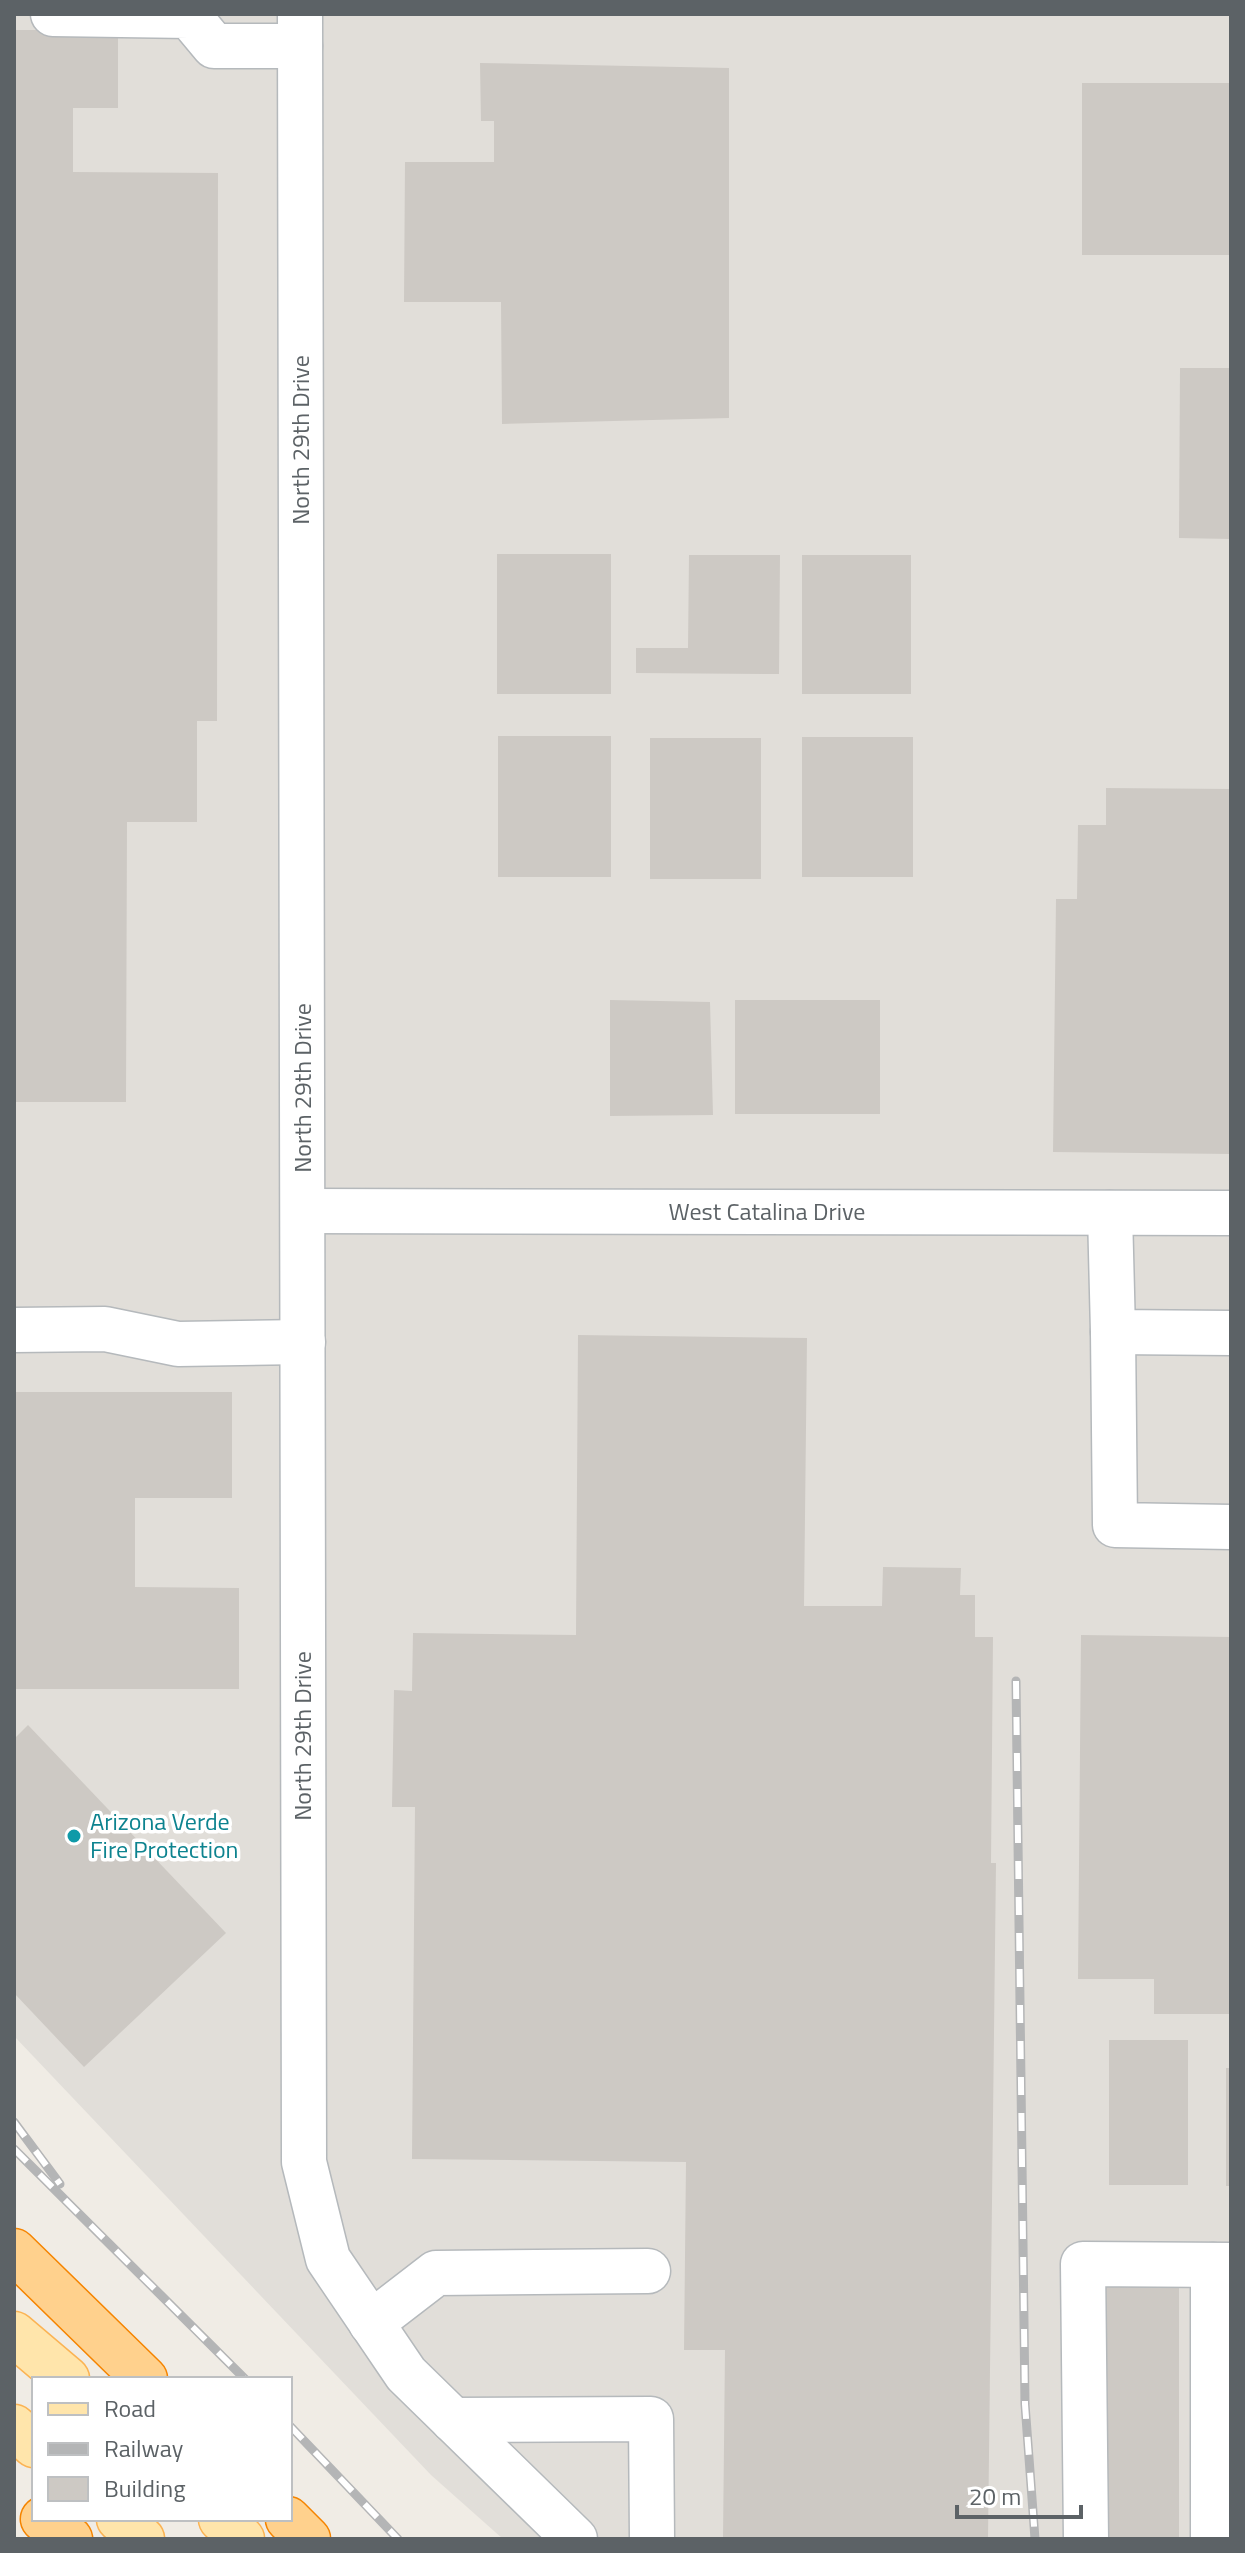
<svg xmlns="http://www.w3.org/2000/svg" width="1245" height="2553" viewBox="0 0 1245 2553" font-family="'Titillium Web',sans-serif">
	<style>
		.industrial { fill: #e1ded9 }
		.building { fill: #cdc9c4 }
		.lines { fill: none; stroke-linecap: round; stroke-linejoin: round }
		.minor-casing { stroke: #b5b9bc; stroke-width: 47 }
		.major-casing { stroke: #fbb353; stroke-width: 47 }
		.highway-casing { stroke: #f58400; stroke-width: 47 }
		.minor { stroke: #fff; stroke-width: 44 }
		.major { stroke: #ffe5ab; stroke-width: 44 }
		.highway { stroke: #ffd18d; stroke-width: 44 }
		.rail-casing { stroke: #b4b5b6; stroke-width: 9 }
		.rail { stroke: #fff; stroke-width: 6; stroke-dasharray: 18; stroke-linecap: butt }
		.culture-dot { fill: #0f9aa8; stroke: #fff; stroke-width: 3 }
		.labels { text-anchor: middle; stroke-width: 7; stroke-linejoin: round; paint-order: stroke }
		.street-label { font-size: 24px; fill: #5c6266; stroke: #fff }
		.culture-label { font-size: 24px; fill: #0d838f; stroke: #fff; text-anchor: start }
	</style>
	<rect width="100%" height="100%" fill="#f0ece5"/>
	<polygon class="industrial" points="14,14 1231,14 1231,2539 503,2539 431,2475 14,2036"/>
	<g class="building">
		<polygon points="14,30 118,30 118,108 73,108 73,172 218,173 217,721 197,721 197,822 127,822 126,1102 14,1102"/>
		<polygon points="480,63 729,68 729,418 502,424 501,302 404,302 405,162 494,162 494,121 481,121"/>
		<rect x="1082" y="83" width="149" height="172"/>
		<polygon points="1180,368 1231,368 1231,539 1179,538"/>
		<rect x="497" y="554" width="114" height="140"/>
		<polygon points="689,555 780,555 779,674 636,673 636,648 688,648"/>
		<rect x="802" y="555" width="109" height="139"/>
		<rect x="498" y="736" width="113" height="141"/>
		<rect x="802" y="737" width="111" height="140"/>
		<rect x="650" y="738" width="111" height="141"/>
		<polygon points="1106,788 1231,789 1231,1154 1053,1152 1056,899 1077,899 1078,825 1106,825"/>
		<polygon points="610,1000 710,1002 713,1115 610,1116"/>
		<rect x="735" y="1000" width="145" height="114"/>
		<polygon points="578,1335 807,1338 804,1606 882,1606 883,1567 961,1568 960,1595 975,1595 975,1637 993,1637 991,1863 996,1863 988,2539 723,2539 725,2350 684,2350 686,2162 412,2159 415,1807 392,1807 394,1690 412,1691 413,1633 576,1635"/>
		<polygon points="14,1392 232,1392 232,1498 135,1498 135,1587 239,1588 239,1689 14,1689"/>
		<polygon points="1081,1635 1231,1637 1231,2014 1154,2014 1154,1979 1078,1979"/>
		<polygon points="28,1725 226,1933 84,2067 14,1993 14,1739"/>
		<rect x="1109" y="2040" width="79" height="145"/>
		<rect x="1226" y="2068" width="5" height="118"/>
		<rect x="1100" y="2278" width="79" height="261"/>
	</g>
	<g class="lines">
		<g class="minor-casing">
			<g id="minor">
				<polyline points="53,14 189,16 214,46 300,46"/>
				<polyline points="300,14 304,2162 328,2259 406,2374 575,2539"/>
				<polyline points="303,1211 1231,1213"/>
				<polyline points="1110,1213 1113,1332 1231,1333"/>
				<polyline points="14,1330 105,1329 178,1344 303,1342"/>
				<polyline points="1113,1332 1115,1525 1231,1527"/>
				<polyline points="1213,2265 1213,2539"/>
				<polyline points="371,2323 436,2273 648,2271"/>
				<polyline points="453,2420 651,2419 652,2539"/>
				<polyline points="1086,2539 1083,2264 1231,2265"/>
			</g>
		</g>
		<g class="major-casing">
			<g id="major">
				<polyline points="14,2334 67,2379"/>
				<polyline points="14,2427 34,2445"/>
				<polyline points="119,2519 142,2539"/>
				<polyline points="221,2519 242,2539"/>
			</g>
		</g>
		<g class="highway-casing">
			<g id="highway">
				<polyline points="14,2251 145,2379"/>
				<polyline points="43,2519 70,2539"/>
				<polyline points="288,2519 308,2539"/>
			</g>
		</g>
		<use href="#minor" class="minor"/>
		<use href="#major" class="major"/>
		<use href="#highway" class="highway"/>
		<g class="rail-casing">
			<g id="rail">
				<polyline points="1016,1681 1025,2404 1035,2539"/>
				<polyline points="14,2122 60,2184"/>
				<polyline points="14,2149 245,2379"/>
				<polyline points="290,2426 398,2539"/>
			</g>
		</g>
		<use href="#rail" class="rail"/>
	</g>
	<circle class="culture-dot" cx="74" cy="1836" r="8"/>
	<g class="labels">
		<g class="street-label">
			<text transform="translate(301 440) rotate(-90)" y="8">North 29th Drive</text>
			<text transform="translate(303 1088) rotate(-90)" y="8">North 29th Drive</text>
			<text x="767" y="1220">West Catalina Drive</text>
			<text transform="translate(303 1736) rotate(-90)" y="8">North 29th Drive</text>
		</g>
		<g class="culture-label">
			<text x="90" y="1830">Arizona Verde<tspan x="90" dy="28">Fire Protection</tspan></text>
		</g>
	</g>
	<rect width="1245" height="2553" fill="none" stroke="#5c6266" stroke-width="32"/>
	<rect x="32" y="2377" width="260" height="144" fill="#ffffff" stroke="#bec0c2" stroke-width="2"/>
	<rect x="48" y="2403" width="40" height="12" fill="#ffe5ab" stroke="#bec0c2" stroke-width="2"/>
	<text x="104" y="2417" font-size="24" fill="#5c6266">Road</text>
	<rect x="48" y="2443" width="40" height="12" fill="#b4b5b6" stroke="#bec0c2" stroke-width="2"/>
	<text x="104" y="2457" font-size="24" fill="#5c6266">Railway</text>
	<rect x="48" y="2477" width="40" height="24" fill="#cdc9c4" stroke="#bec0c2" stroke-width="2"/>
	<text x="104" y="2497" font-size="24" fill="#5c6266">Building</text>
	<path d="M957 2505v12h124v-12" fill="none" stroke="#5c6266" stroke-width="4"/>
	<text x="969" y="2505" font-size="24" fill="#5c6266" stroke="#ffffff" stroke-width="6" paint-order="stroke">20 m</text>
</svg>
